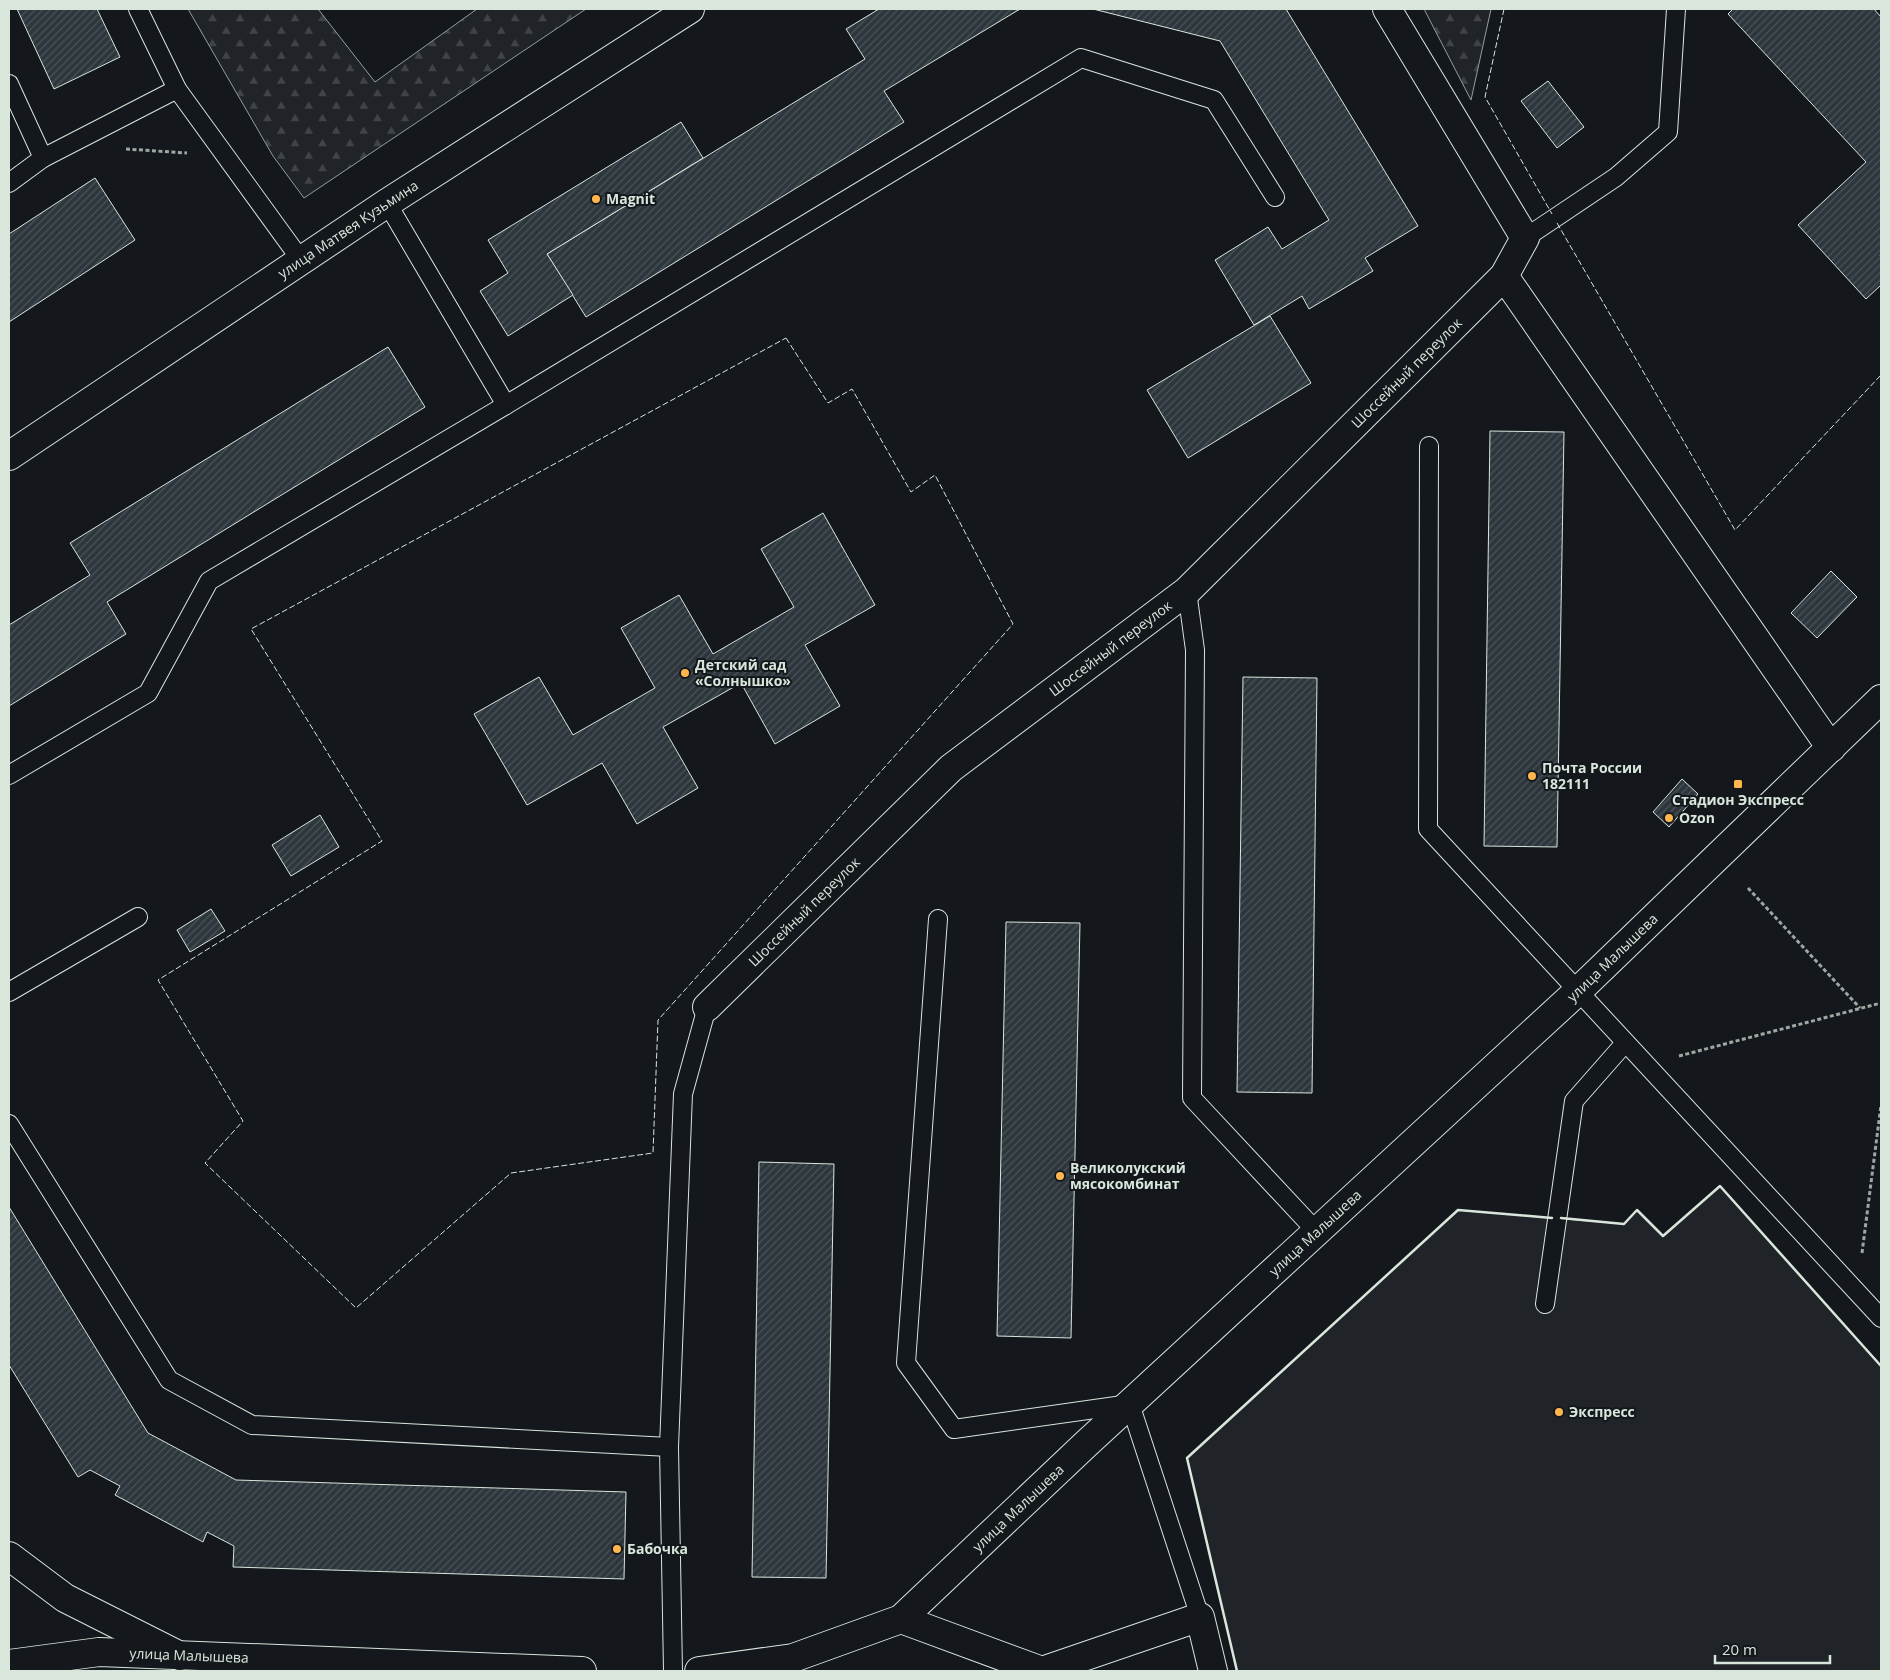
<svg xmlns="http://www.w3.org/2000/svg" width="1890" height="1680" viewBox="0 0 1890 1680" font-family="'Open Sans',sans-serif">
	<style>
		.forest { fill: url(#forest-firs); stroke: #939e99 }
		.park { fill: #202428; stroke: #939e99 }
		.building { fill: url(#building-hatch); stroke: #d8e6dc }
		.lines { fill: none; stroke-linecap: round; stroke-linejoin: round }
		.lane-casing { stroke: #d8e6dc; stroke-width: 20 }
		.street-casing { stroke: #d8e6dc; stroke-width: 30 }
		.secondary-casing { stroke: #d8e6dc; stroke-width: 30 }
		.path { stroke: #9da8a2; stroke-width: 3; stroke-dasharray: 4 2.5; stroke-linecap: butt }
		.lane { stroke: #14181c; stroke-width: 18 }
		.street { stroke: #14181c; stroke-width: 28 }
		.secondary { stroke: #14181c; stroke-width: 28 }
		.fence { stroke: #d8e6dc; stroke-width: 1; stroke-dasharray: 6 2.5; stroke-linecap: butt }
		.wall { stroke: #d8e6dc; stroke-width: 2.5 }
		.poi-dot { fill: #ffb74d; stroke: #14181c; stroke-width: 2 }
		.labels { text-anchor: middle; stroke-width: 4; stroke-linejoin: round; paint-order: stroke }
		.poi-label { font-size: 14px; font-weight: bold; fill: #d8e6dc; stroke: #14181c; text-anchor: start }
		.street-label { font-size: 14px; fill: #d8e6dc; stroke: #14181c }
	</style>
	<defs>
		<pattern id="forest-firs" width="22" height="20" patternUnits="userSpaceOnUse" patternTransform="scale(1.25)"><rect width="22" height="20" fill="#202428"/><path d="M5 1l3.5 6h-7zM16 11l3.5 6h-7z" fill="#404447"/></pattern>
		<pattern id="building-hatch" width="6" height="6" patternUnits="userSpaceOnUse" patternTransform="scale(1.25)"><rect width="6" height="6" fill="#2c363c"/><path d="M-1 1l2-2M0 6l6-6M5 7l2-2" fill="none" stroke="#4a5358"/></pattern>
	</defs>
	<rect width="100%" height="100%" fill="#14181c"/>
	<g class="forest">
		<polygon points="188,9 318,9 375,82 477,9 586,9 304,198 273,156"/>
		<polygon points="1424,9 1491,9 1471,100"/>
	</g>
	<polygon class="park" points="1720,1186 1881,1366 1881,1671 1237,1671 1187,1458 1458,1210 1624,1224 1637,1210 1663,1236"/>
	<g class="building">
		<polygon points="17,9 97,9 120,57 54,89"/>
		<polygon points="879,9 1020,9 884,91 904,122 586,317 547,254 865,59 846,29"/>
		<polygon points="1093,9 1286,9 1418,226 1365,258 1373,271 1309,309 1302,296 1254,325 1215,260 1268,227 1282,249 1329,220 1220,41"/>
		<polygon points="1733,9 1874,9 1881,17 1881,254 1880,255 1881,257 1881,285 1866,299 1798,225 1866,162 1728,14"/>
		<polygon points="1548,81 1584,127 1557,148 1521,101"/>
		<polygon points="681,122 703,158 547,254 573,295 508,336 480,291 508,273 488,240"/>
		<polygon points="95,178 135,240 9,322 9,234"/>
		<polygon points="1270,316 1311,383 1188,458 1147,390"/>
		<polygon points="388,347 425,407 107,602 126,634 9,706 9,625 90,575 70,543"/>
		<polygon points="1490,431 1564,432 1557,847 1484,846"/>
		<polygon points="823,513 875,605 805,645 840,706 775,744 741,683 663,727 698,788 637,824 602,763 527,805 474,714 539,677 573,735 655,688 621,628 679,595 713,654 794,607 761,549"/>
		<polygon points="1831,571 1857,597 1817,638 1791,613"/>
		<polygon points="1243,677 1317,678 1312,1093 1237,1092"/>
		<polygon points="1682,779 1698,794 1669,827 1653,812"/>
		<polygon points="320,815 339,847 291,876 272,845"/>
		<polygon points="211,909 225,931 190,952 177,930"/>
		<polygon points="1006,922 1080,923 1071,1338 997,1336"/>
		<polygon points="759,1162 834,1164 826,1578 752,1577"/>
		<polygon points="9,1207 148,1433 236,1480 626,1492 624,1579 233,1567 234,1546 207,1532 203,1542 115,1495 120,1486 90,1470 78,1477 9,1365"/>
	</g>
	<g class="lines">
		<g class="lane-casing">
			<g id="lane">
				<polyline points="138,9 177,89"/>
				<polyline points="9,84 43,158 9,183"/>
				<polyline points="43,158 177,89 301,260"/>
				<polyline points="387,203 506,405"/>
				<polyline points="1525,238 1616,177 1668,132 1676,9"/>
				<polyline points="1429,446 1428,829 1881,1318"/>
				<polyline points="1187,591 1195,650 1192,1098 1317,1232"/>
				<polyline points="9,775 148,693 209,581 506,405 1081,58 1214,100 1275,197"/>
				<polyline points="938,919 906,1363 954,1429 1130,1404 1200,1617"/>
				<polyline points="9,992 138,917"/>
				<polyline points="9,1124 169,1380 252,1425 669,1447"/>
				<polyline points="1545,1304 1574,1101 1625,1043"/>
				<polyline points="673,1671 669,1447 683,1094 707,1007"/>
			</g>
		</g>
		<g class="street-casing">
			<g id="street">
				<polyline points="1504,276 1831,748"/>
				<path id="s1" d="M707,1007l244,-239 236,-177 317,-315 21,-38 -138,-229"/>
				<polyline points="9,1556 65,1598 180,1656"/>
				<polyline points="901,1619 1042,1671 1200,1617 1213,1671"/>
			</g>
		</g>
		<g class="secondary-casing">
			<g id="secondary">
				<path id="s2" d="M9,456l378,-253 303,-194"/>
				<path id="s3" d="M9,1664l90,-12 483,19"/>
				<path id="s4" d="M699,1671l94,-13 108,-39 185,-175 492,-453 303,-292"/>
			</g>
		</g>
		<g class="path">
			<polyline points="126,149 187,153"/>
			<polyline points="1748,888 1860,1008"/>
			<polyline points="1679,1056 1881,1003"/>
			<polyline points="1862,1253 1881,1105"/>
		</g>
		<use href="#lane" class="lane"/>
		<use href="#street" class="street"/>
		<use href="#secondary" class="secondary"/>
		<g class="fence">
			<polyline points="1504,9 1485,97 1552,214"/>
			<polyline points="1557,223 1735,530 1881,375"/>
			<polygon points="786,338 828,403 852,389 911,492 935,475 1013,624 658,1020 653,1153 511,1173 356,1308 205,1163 243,1121 158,980 382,841 251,629"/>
		</g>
		<g class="wall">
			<polyline points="1561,1218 1624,1224 1637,1210 1663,1236 1720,1186 1881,1366"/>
			<polyline points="1237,1671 1187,1458 1458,1210 1552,1218"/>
		</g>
	</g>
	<g class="poi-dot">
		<circle cx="596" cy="199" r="5"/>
		<circle cx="685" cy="673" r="5"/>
		<circle cx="1532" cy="776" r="5"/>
		<rect x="1733" y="779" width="10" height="10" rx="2.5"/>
		<circle cx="1669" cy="818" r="5"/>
		<circle cx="1060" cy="1176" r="5"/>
		<circle cx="1559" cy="1412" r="5"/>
		<circle cx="617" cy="1549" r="5"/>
	</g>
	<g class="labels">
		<g class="poi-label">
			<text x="606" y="204">Magnit</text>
			<text x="695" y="670">Детский сад<tspan x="695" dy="16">«Солнышко»</tspan></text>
			<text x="1542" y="773">Почта России<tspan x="1542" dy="16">182111</tspan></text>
			<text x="1738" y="805" text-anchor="middle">Стадион Экспресс</text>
			<text x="1679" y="823">Ozon</text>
			<text x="1070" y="1173">Великолукский<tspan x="1070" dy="16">мясокомбинат</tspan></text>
			<text x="1569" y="1417">Экспресс</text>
			<text x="627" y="1554">Бабочка</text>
		</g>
		<g class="street-label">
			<text dy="5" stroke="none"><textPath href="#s2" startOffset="408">улица Матвея Кузьмина</textPath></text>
			<text dy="5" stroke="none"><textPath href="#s1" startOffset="946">Шоссейный переулок</textPath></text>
			<text dy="5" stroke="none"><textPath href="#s1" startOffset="541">Шоссейный переулок</textPath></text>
			<text dy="5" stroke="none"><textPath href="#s1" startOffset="136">Шоссейный переулок</textPath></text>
			<text dy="5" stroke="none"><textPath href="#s4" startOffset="1181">улица Малышева</textPath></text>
			<text dy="5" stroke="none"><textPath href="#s4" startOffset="776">улица Малышева</textPath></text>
			<text dy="5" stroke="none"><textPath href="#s4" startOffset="371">улица Малышева</textPath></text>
			<text dy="5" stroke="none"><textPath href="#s3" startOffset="181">улица Малышева</textPath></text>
		</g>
	</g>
	<rect width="1890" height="1680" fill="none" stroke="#d8e6dc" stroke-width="20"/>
	<path d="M1715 1655v8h115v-8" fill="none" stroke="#d8e6dc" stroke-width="2.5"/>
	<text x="1722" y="1655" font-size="15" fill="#d8e6dc" stroke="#14181c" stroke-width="4" paint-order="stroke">20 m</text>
</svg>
